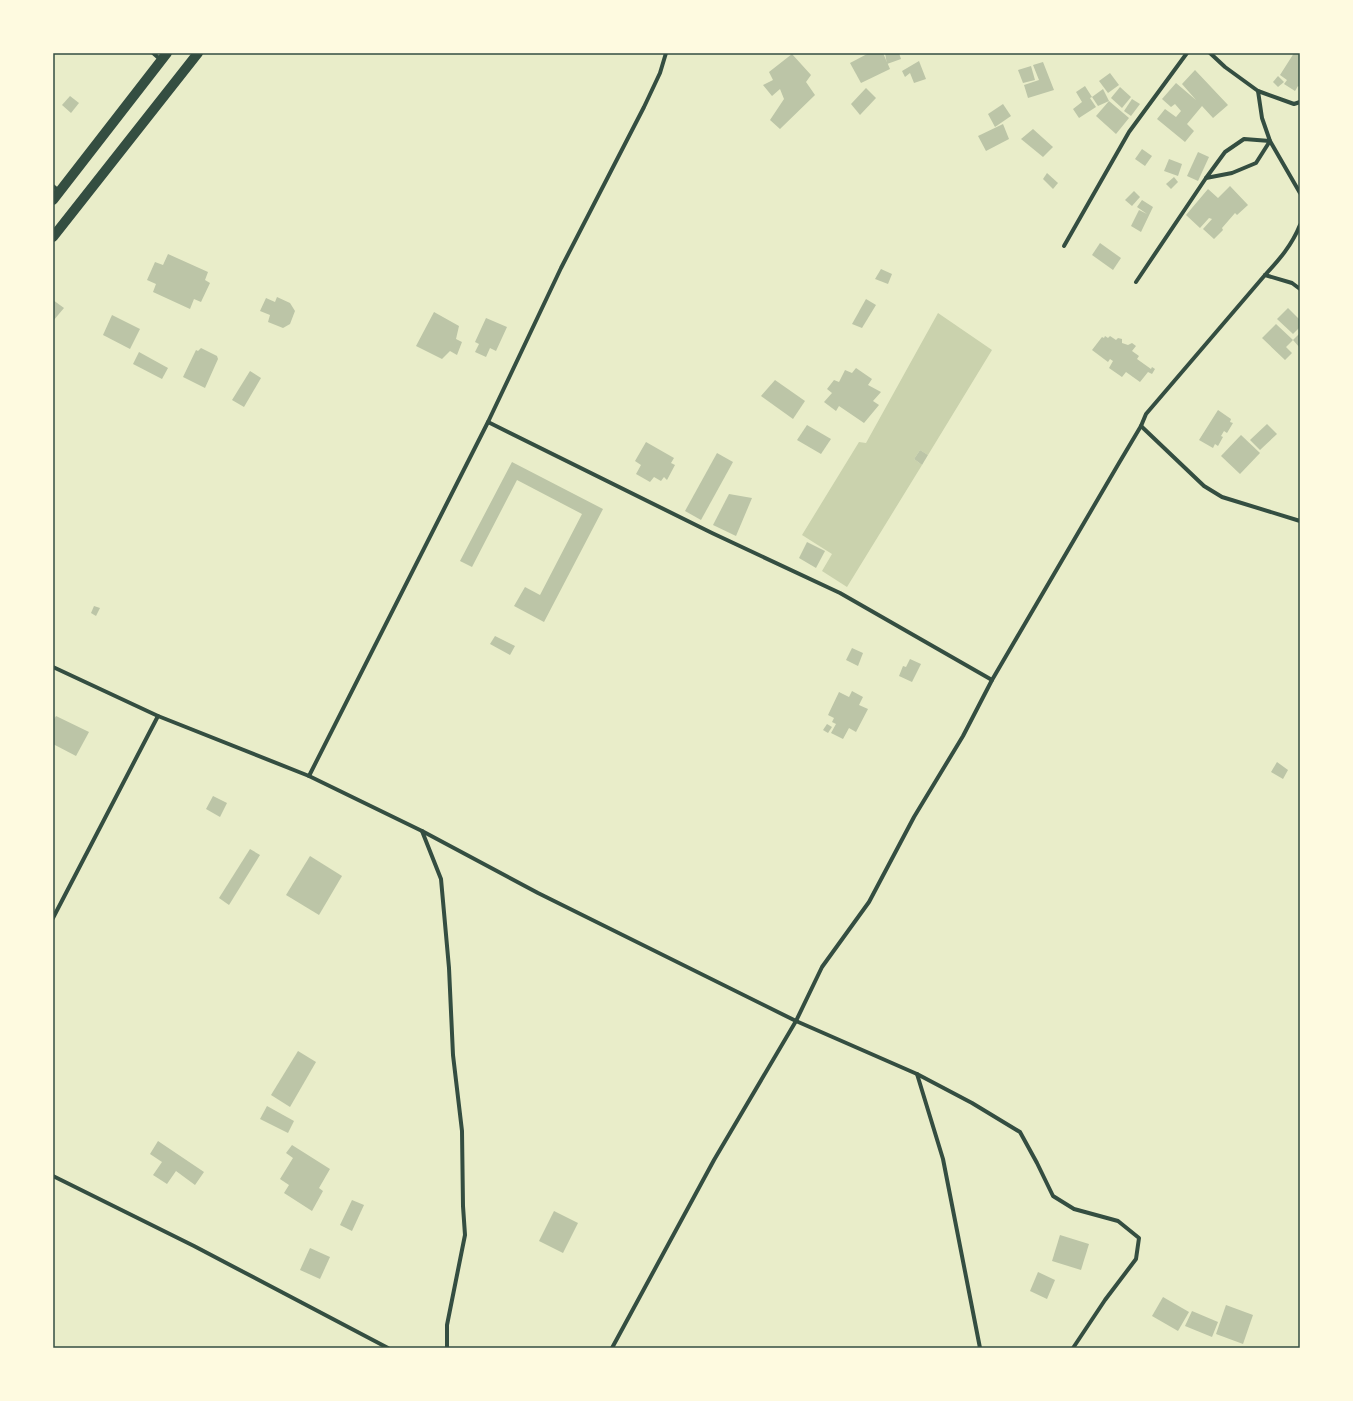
<svg xmlns="http://www.w3.org/2000/svg" width="1353" height="1401" viewBox="0 0 1353 1401" font-family="Georgia,serif">
	<style>
		.green { fill: #cad2ad }
		.building { fill: #bcc5a7 }
		.lines { fill: none; stroke-linecap: round; stroke-linejoin: round }
		.minor { stroke: #344e41; stroke-width: 4 }
		.primary { stroke: #344e41; stroke-width: 10 }
		.neatline { fill: none; stroke: #344e41; stroke-width: 1.5 }
	</style>
	<rect width="100%" height="100%" fill="#e9edc9"/>
	<polygon class="green" points="938,313 992,350 928,455 920,450 914,459 922,465 847,587 822,571 832,554 802,535 859,442 866,443"/>
	<g class="building">
		<polygon points="869,53 883,53 890,69 861,83 850,63"/>
		<polygon points="885,53 899,53 901,59 887,64"/>
		<polygon points="1294,53 1300,54 1300,87 1298,86 1295,91 1284,84 1287,80 1280,75"/>
		<polygon points="792,54 811,75 806,82 815,95 780,129 770,120 784,99 780,89 772,96 763,85 773,80 769,72"/>
		<polygon points="919,61 926,79 914,83 910,73 905,77 902,71"/>
		<polygon points="1043,62 1054,90 1028,98 1024,85 1039,80 1033,65"/>
		<polygon points="1031,66 1035,80 1023,83 1018,70"/>
		<polygon points="1195,70 1228,105 1213,118 1202,106 1187,124 1194,131 1185,142 1157,119 1165,109 1176,117 1181,111 1175,104 1171,107 1162,99 1176,83 1196,100 1182,84"/>
		<polygon points="1110,73 1119,85 1108,93 1099,81"/>
		<polygon points="1278,76 1284,82 1278,87 1273,82"/>
		<polygon points="1085,86 1092,97 1090,98 1096,107 1079,118 1073,109 1082,102 1076,92"/>
		<polygon points="1120,87 1131,97 1122,108 1111,98"/>
		<polygon points="866,88 876,98 860,115 851,104"/>
		<polygon points="1103,89 1109,101 1098,106 1092,97"/>
		<polygon points="70,96 79,103 71,113 62,105"/>
		<polygon points="1132,99 1140,104 1131,116 1124,111"/>
		<polygon points="1109,101 1129,118 1116,134 1096,116"/>
		<polygon points="1003,104 1011,116 995,127 988,114"/>
		<polygon points="1003,124 1009,139 986,151 978,136"/>
		<polygon points="1033,129 1053,147 1043,157 1021,139"/>
		<polygon points="1142,149 1152,156 1145,166 1135,159"/>
		<polygon points="1198,152 1209,157 1198,181 1187,176"/>
		<polygon points="1169,159 1182,164 1178,176 1164,171"/>
		<polygon points="1047,173 1058,183 1053,189 1043,179"/>
		<polygon points="1174,177 1178,182 1171,189 1166,184"/>
		<polygon points="1230,186 1248,205 1237,215 1235,213 1222,228 1223,230 1214,239 1203,229 1212,219 1209,218 1200,228 1186,215 1208,189 1218,198"/>
		<polygon points="1134,191 1140,197 1132,206 1125,200"/>
		<polygon points="1142,200 1153,207 1141,232 1131,226 1139,210 1147,214 1137,207"/>
		<polygon points="1100,243 1121,258 1113,270 1092,255"/>
		<polygon points="168,254 208,272 205,280 210,283 201,302 194,299 190,309 153,292 156,284 147,280 155,262 163,265"/>
		<polygon points="881,269 892,274 888,284 875,279"/>
		<polygon points="277,297 290,303 295,311 290,324 283,328 268,322 270,315 260,311 266,298 275,302"/>
		<polygon points="866,299 876,305 862,328 852,324"/>
		<polygon points="53,300 64,308 53,321"/>
		<polygon points="1288,308 1300,320 1300,327 1293,334 1277,319"/>
		<polygon points="434,312 459,326 456,339 462,342 457,355 450,351 442,359 416,346"/>
		<polygon points="112,315 140,329 130,349 103,335"/>
		<polygon points="486,318 507,327 496,351 490,348 486,357 475,352 479,344 475,342"/>
		<polygon points="1276,324 1293,340 1286,347 1292,353 1285,360 1262,338"/>
		<polygon points="1300,333 1300,348 1293,340"/>
		<polygon points="1105,336 1108,338 1110,336 1116,340 1118,338 1122,339 1122,343 1128,345 1132,343 1136,346 1132,351 1139,356 1137,359 1151,369 1152,367 1155,369 1152,374 1148,372 1140,382 1126,372 1122,377 1109,368 1113,361 1110,359 1108,362 1092,350 1102,337 1104,338"/>
		<polygon points="201,348 217,356 218,359 205,388 183,377 196,350 198,351"/>
		<polygon points="139,352 168,368 162,379 133,364"/>
		<polygon points="856,368 872,379 868,385 881,392 873,401 879,405 864,423 839,406 836,411 824,402 832,393 827,389 834,380 839,382 845,370 852,373"/>
		<polygon points="250,371 261,378 244,407 232,400"/>
		<polygon points="775,380 805,401 793,419 761,396"/>
		<polygon points="1218,410 1231,419 1230,422 1233,423 1227,433 1224,431 1221,436 1223,437 1218,446 1215,444 1213,448 1199,440"/>
		<polygon points="1267,424 1277,434 1260,450 1250,440"/>
		<polygon points="807,425 831,439 821,454 797,440"/>
		<polygon points="1241,435 1260,453 1240,474 1221,456"/>
		<polygon points="646,442 674,458 671,463 675,465 667,480 664,477 661,481 654,477 650,482 636,474 641,465 635,461"/>
		<polygon points="920,450 928,455 922,465 914,459"/>
		<polygon points="717,453 733,462 701,520 685,511"/>
		<polygon points="512,462 603,509 544,622 514,606 525,587 540,595 582,514 517,480 472,567 460,561"/>
		<polygon points="729,494 752,498 736,536 713,525"/>
		<polygon points="807,542 825,551 816,568 799,558"/>
		<polygon points="94,606 100,608 96,616 91,613"/>
		<polygon points="495,636 515,646 510,655 490,644"/>
		<polygon points="852,648 863,653 858,666 846,660"/>
		<polygon points="910,659 921,664 912,682 899,676 903,666 906,667"/>
		<polygon points="852,691 863,697 859,705 868,709 856,732 849,728 843,739 831,733 836,724 832,722 834,718 828,715 839,692 849,697"/>
		<polygon points="56,716 89,732 76,756 53,744 53,721"/>
		<polygon points="827,724 832,727 828,733 823,730"/>
		<polygon points="1277,762 1288,770 1283,779 1271,772"/>
		<polygon points="213,796 227,803 220,817 206,809"/>
		<polygon points="250,849 260,855 229,905 219,898"/>
		<polygon points="310,856 342,876 319,915 286,895"/>
		<polygon points="298,1051 316,1062 290,1107 271,1095"/>
		<polygon points="267,1106 294,1121 288,1133 260,1119"/>
		<polygon points="158,1141 204,1172 195,1185 176,1171 167,1184 153,1175 162,1162 150,1154"/>
		<polygon points="292,1145 330,1169 319,1188 323,1191 312,1211 284,1193 289,1185 280,1179 293,1158 286,1153"/>
		<polygon points="352,1200 364,1205 352,1231 340,1225"/>
		<polygon points="554,1211 578,1223 563,1253 539,1241"/>
		<polygon points="1060,1235 1089,1244 1081,1270 1052,1261"/>
		<polygon points="310,1248 330,1257 320,1279 300,1270"/>
		<polygon points="1038,1272 1055,1280 1047,1299 1030,1291"/>
		<polygon points="1163,1297 1189,1312 1178,1331 1152,1316"/>
		<polygon points="1226,1305 1253,1315 1243,1344 1216,1334"/>
		<polygon points="1192,1311 1218,1322 1212,1337 1185,1326"/>
	</g>
	<g class="lines">
		<g class="minor">
			<polyline points="153,53 161,60"/>
			<polyline points="1210,53 1225,67 1258,91 1262,118 1270,141 1300,193"/>
			<polyline points="1258,91 1294,104 1300,102"/>
			<polygon points="1244,139 1270,141 1256,163 1232,173 1206,178 1225,152"/>
			<polyline points="53,186 59,191"/>
			<polyline points="1064,246 1129,132 1187,53"/>
			<polyline points="1265,275 1292,283 1300,289"/>
			<polyline points="1136,282 1206,178"/>
			<polyline points="488,422 712,533 840,593 992,680"/>
			<polyline points="1141,426 1204,486 1222,497 1300,521"/>
			<polyline points="53,667 158,716 309,776 422,831 538,893 796,1021 917,1074 972,1103 1020,1132 1037,1163 1053,1196 1074,1209 1118,1221 1139,1238 1136,1259 1105,1300 1073,1348"/>
			<polyline points="309,776 488,422 561,268 644,107 660,73 666,53"/>
			<polyline points="422,831 441,879 449,968 453,1055 462,1131 463,1206 465,1235 447,1325 447,1348"/>
			<polyline points="53,918 158,716"/>
			<polyline points="917,1074 943,1159 980,1348"/>
			<polyline points="53,1176 194,1246 388,1348"/>
			<path d="M612,1348l102,-188 82,-139 26,-54 47,-65 45,-85 49,-81 29,-56 127,-217 22,-37 5,-12 119,-139c14,-15 27,-30 35,-50"/>
		</g>
		<g class="primary">
			<polyline points="53,200 167,53"/>
			<polyline points="53,237 198,53"/>
		</g>
	</g>
	<rect width="1353" height="1401" fill="none" stroke="#fefae0" stroke-width="108"/>
	<rect x="54" y="54" width="1245" height="1293" class="neatline"/>
</svg>
